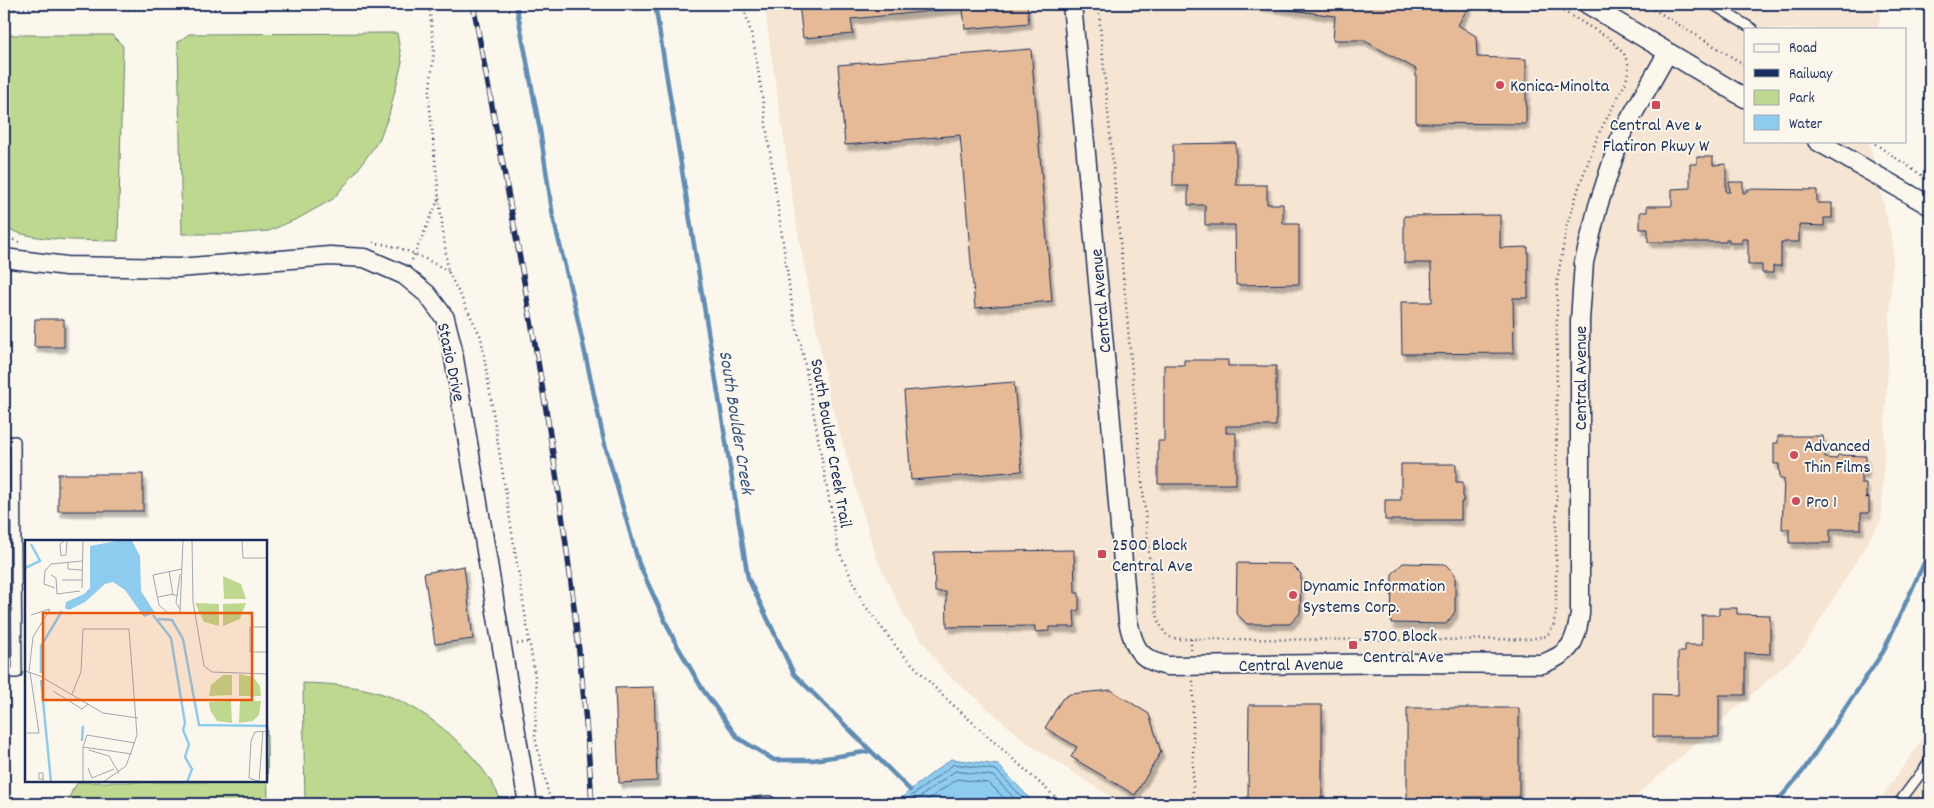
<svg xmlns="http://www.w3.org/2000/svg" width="1934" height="808" viewBox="0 0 1934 808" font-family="Dekko,sans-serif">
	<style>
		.built { fill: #f5e5d2 }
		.green { fill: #bed88f; stroke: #6c8476 }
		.water { fill: #8eccef; stroke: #608db5 }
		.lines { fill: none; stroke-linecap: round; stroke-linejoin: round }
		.shore { stroke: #496e98; stroke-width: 1 }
		.stream { stroke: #608db5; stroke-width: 4.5 }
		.building { fill: #e6ba96; stroke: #1b2f5e; filter: url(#shadow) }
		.service-casing { stroke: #1b2f5e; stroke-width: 12 }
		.minor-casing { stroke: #1b2f5e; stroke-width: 21 }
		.path { stroke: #1b2f5e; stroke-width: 2.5; stroke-dasharray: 1 4; stroke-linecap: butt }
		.service { stroke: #fbf7ec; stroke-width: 9 }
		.minor { stroke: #fbf7ec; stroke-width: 18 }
		.rail-casing { stroke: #1b2f5e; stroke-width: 5.5 }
		.rail { stroke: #fbf7ec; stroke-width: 4; stroke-dasharray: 11; stroke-linecap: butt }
		.poi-dot { fill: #d1495b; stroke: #fbf7ec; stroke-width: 2 }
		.labels { text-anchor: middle; stroke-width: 4; stroke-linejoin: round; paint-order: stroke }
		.poi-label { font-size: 18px; fill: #1b2f5e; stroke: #fbf7ec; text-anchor: start }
		.street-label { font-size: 18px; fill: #1b2f5e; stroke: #fbf7ec }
		.water-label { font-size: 19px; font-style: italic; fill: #385682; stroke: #fbf7ec }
		.inset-river { fill: none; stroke: #8eccef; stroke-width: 2.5 }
		.inset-road { fill: none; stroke: #a1a7b3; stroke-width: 1 }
		.view { fill: #e8590c; fill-opacity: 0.15; stroke: #e8590c; stroke-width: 2.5 }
		.inset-edge { fill: none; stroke: #1b2f5e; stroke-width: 2.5 }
	</style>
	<defs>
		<filter id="shadow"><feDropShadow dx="3" dy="5.5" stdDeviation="1" flood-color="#0004"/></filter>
	</defs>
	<rect width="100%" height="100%" fill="#fbf7ec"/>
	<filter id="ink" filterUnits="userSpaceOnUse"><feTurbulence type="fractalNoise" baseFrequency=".02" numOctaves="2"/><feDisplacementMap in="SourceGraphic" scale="10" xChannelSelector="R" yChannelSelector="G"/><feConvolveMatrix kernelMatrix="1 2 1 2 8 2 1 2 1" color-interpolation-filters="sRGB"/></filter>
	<g filter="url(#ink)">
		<g class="built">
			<polygon points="764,4 1882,4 1878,29 1745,29 1745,141 1869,141 1893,245 1881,520 1802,650 1627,804 1122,804 1029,744 944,671 905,617 877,560 830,400 796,222"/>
			<polygon points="1930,728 1930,804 1877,804"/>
		</g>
		<g class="green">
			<polygon points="397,33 402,62 389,115 379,140 356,172 333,199 299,218 269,231 234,234 182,234 178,42 189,34"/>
			<path d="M4,35h108l11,11 -5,195c-32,-1 -87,1 -114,-14z"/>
			<path d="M303,683c31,1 64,3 93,16 40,17 92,64 106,105h-197z"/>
			<polygon points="266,685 268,804 67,804 72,791 78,782 266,782"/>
		</g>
		<polygon class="water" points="951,759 998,765 1035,804 895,804 910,790"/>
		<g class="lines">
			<g class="shore">
				<polyline points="901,804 954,764 996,770 1029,804"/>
				<polyline points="911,804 955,771 993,776 1020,804"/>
				<polyline points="922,804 957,779 989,783 1010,804"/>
			</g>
			<g class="stream">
				<polyline points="516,4 540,130 553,217 575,307 604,441 639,564 674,640 703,690 738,738 774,760 813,760 871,751"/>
				<polyline points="655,4 748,578 794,674 910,790"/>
				<polyline points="1775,804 1803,771 1883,652 1930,550"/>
			</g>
		</g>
		<g class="building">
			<polygon points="799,4 1027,4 1029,23 965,29 963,8 851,19 853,34 803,38"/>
			<polygon points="1249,4 1470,4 1458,25 1476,36 1477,57 1526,59 1526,124 1416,123 1416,69 1363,40 1333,40 1335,16"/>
			<polygon points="1031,49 1052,301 975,308 960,135 845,145 838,65"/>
			<polygon points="1236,143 1236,185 1267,185 1267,204 1283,204 1283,224 1299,224 1299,284 1236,285 1235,225 1205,225 1205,205 1188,205 1188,186 1173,186 1173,144"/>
			<polygon points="1697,157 1713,157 1713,165 1726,164 1726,192 1730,192 1729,182 1743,182 1743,193 1747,192 1748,189 1817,190 1817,203 1832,203 1832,218 1824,218 1824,226 1799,225 1799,242 1781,242 1781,266 1773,266 1773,273 1762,273 1762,265 1748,265 1748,239 1742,239 1742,243 1729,243 1729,239 1726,239 1726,242 1648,242 1648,229 1640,229 1640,212 1647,212 1647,206 1672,206 1672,189 1690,188 1690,164 1697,164"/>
			<polygon points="1500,215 1500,248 1528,247 1528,298 1513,298 1514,353 1402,354 1401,302 1432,302 1431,263 1404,263 1404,216"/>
			<polygon points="35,319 64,319 64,347 34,347"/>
			<polygon points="1184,360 1228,360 1228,366 1276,366 1276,426 1226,426 1226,433 1236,433 1236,484 1158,484 1158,441 1164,441 1164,365 1184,365"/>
			<polygon points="1014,382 1022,471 911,480 904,391"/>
			<polygon points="1778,436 1823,436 1825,458 1836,459 1838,455 1866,456 1866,473 1861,473 1861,483 1866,483 1866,498 1869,497 1869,513 1861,513 1861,529 1830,529 1830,543 1789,543 1789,529 1782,529 1784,479 1780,479 1779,464 1774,464 1774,443 1778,443"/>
			<polygon points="1401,464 1456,464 1456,482 1463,482 1463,502 1461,502 1461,520 1385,520 1385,500 1401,500"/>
			<rect x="58" y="474" width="85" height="37"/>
			<polygon points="1074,550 1075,593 1079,593 1079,610 1074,611 1075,627 1049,627 1049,631 1035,632 1035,626 947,627 946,592 935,592 934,552"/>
			<polygon points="1237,563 1291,564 1301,574 1300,613 1290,624 1247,624 1236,613"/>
			<polygon points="1403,563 1445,564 1455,574 1455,612 1446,624 1391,623 1392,574"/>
			<polygon points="464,566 473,639 435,644 424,573"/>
			<polygon points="1719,608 1737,608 1737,614 1770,615 1770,654 1745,653 1745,695 1719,695 1719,737 1653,737 1653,694 1678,695 1678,652 1685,652 1685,645 1702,645 1702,615 1719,615"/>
			<polygon points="654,687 657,781 619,783 615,688"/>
			<polygon points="1111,690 1149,714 1161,752 1135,795 1071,757 1077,747 1045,728 1062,699 1070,694"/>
			<polygon points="1249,705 1322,705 1322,804 1244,804 1244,798 1248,798"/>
			<polygon points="1407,708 1519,708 1519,797 1449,797 1449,804 1407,804"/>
		</g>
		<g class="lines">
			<g class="service-casing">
				<g id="service">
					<polyline points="1712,4 1753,29"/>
					<polyline points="4,442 15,441 17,673 4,673"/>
					<polyline points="734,804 769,801 774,804"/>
					<polyline points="1898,804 1930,761"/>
				</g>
			</g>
			<g class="minor-casing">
				<g id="minor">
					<path d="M1072,4l38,406 18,211c6,27 11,39 40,45l243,-3 131,1c29,-11 33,-20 38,-50v-293l4,-59 14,-56 23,-71 47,-83"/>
					<polyline points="1587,4 1745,98"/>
					<polyline points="1817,141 1930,206"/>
					<polyline points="4,258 66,266 178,268 330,256 365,258 404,275 427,294 445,318 452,346 528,804"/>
				</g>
			</g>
			<g class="path">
				<polyline points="743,4 754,44 761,89 793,312 803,354 838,549 863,603 898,649 941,694 1063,804"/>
				<path d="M1098,4l49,529c3,21 4,96 23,104 4,2 11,2 16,2l243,1 100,-1 18,-3 6,-9 3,-17 1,-328 10,-57 13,-41 19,-51 27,-51 3,-16 -5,-12 -15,-16 -58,-34"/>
				<polyline points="1645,4 1745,65"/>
				<polyline points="4,9 223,9"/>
				<polyline points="1871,141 1930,181"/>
				<polyline points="439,198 448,271 481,337 537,689 535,737 551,804"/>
				<polyline points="4,236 22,243"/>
				<path d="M373,243c28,2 51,15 75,28"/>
				<polyline points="412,260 439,198 429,99 434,50 429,4"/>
				<polyline points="1191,639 1191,650"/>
				<polyline points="517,644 529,642"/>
				<polyline points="1193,681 1193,804"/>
			</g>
			<use href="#service" class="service"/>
			<use href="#minor" class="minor"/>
			<g class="rail-casing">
				<path id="rail" d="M473,4c49,265 103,531 119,800"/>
			</g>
			<use href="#rail" class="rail"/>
		</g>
	</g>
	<g class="poi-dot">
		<circle cx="1500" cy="85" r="5"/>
		<rect x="1651" y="100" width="10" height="10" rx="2.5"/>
		<circle cx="1794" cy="455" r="5"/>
		<circle cx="1796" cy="501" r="5"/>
		<rect x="1097" y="549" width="10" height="10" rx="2.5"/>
		<circle cx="1293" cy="595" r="5"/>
		<rect x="1348" y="640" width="10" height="10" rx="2.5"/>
	</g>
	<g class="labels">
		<g class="poi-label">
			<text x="1510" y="91">Konica-Minolta</text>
			<text x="1656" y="130" text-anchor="middle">Central Ave &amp;<tspan x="1656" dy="21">Flatiron Pkwy W</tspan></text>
			<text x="1804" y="451">Advanced<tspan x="1804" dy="21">Thin Films</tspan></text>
			<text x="1806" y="507">Pro 1</text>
			<text x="1112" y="550">2500 Block<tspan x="1112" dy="21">Central Ave</tspan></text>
			<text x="1303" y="591">Dynamic Information<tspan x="1303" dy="21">Systems Corp.</tspan></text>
			<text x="1363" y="641">5700 Block<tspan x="1363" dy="21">Central Ave</tspan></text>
		</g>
		<g class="street-label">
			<text transform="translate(1100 301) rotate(-95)" y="6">Central Avenue</text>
			<text transform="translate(452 362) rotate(78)" y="6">Stazio Drive</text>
			<text transform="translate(1580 378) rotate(-90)" y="6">Central Avenue</text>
			<text transform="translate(832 443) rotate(80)" y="6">South Boulder Creek Trail</text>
			<text transform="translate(1291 664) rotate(-1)" y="6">Central Avenue</text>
		</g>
		<g class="water-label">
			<text transform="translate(738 422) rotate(81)" y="7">South Boulder Creek</text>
		</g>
	</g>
	<g transform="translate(25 540)">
		<rect width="242" height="242" fill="#fbf7ec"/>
		<path d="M198,36l18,8 5,15h-22zM170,63l24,1v22l-15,-4zM221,63l-6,16 -17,7v-22zM214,134l14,3 7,9 1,10h-22zM198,135h9v20l-23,1 2,-11zM206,161l1,22 -15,-2 -7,-11 -1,-8zM215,161h21l-2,14 -6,6 -14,2z" fill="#bed88f"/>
		<path d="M97,0l10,1 8,15 1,35 14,22 -11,4 -19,-27 -12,-8 -8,2 -20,18 -16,8 -4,-2 1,-6 18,-8 6,-6v-42z" fill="#8eccef"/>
		<path class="inset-river" d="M0,28l15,-7 -9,-17M128,75l18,23 14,85 -2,7 6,14 -4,13 7,12 -5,13M133,79l14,1 11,19 16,86 69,1M16,133v-27l21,-35M16,140l10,102M57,201l1,-15"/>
		<path class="inset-road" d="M40,0l-5,4 1,12 5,-1 1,-15M167,0l1,62 11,64 8,6 56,2M217,0l1,18h25M43,22v7l14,1M157,29l-29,6 6,30 10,9 11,-2 3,-72M144,31l4,24h5M26,35l5,3 1,16 23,-3M37,40h20M30,48l-11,-4 1,-13 6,-7 31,-3M57,48l1,-48M133,57l15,-3M155,69l-4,-6 4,-29M243,87h-18v25h18M0,131l15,5 63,37 35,5M4,132l4,-35 17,-28 -19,6M28,151l29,18 6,-5M47,154l9,-22 2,-43h46l8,106 -11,31 -23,16M2,193h12l-9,-61M58,207l49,7M64,210l20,6 10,17M63,228l4,10 22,-9M18,239h-4v-6h4v9M233,241l-9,-3 2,-37 4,-9 13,-1M58,242v-35l4,-12 48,8M234,242l4,-51"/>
		<path class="view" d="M18,73h209v87h-209z"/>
		<rect width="242" height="242" class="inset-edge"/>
	</g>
	<rect width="1934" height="808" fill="none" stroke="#fbf7ec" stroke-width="20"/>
	<rect x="10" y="10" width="1914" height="788" fill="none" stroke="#1b2f5e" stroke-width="2" filter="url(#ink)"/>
	<rect x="1744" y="28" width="162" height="115" fill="#fbf7ec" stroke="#a1a7b3"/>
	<rect x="1754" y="44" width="25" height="8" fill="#fbf7ec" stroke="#a1a7b3"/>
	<text x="1789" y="52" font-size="15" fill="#1b2f5e">Road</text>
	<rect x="1754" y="69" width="25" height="8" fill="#1b2f5e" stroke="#a1a7b3"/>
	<text x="1789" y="78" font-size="15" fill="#1b2f5e">Railway</text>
	<rect x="1754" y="90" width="25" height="15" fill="#bed88f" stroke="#a1a7b3"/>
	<text x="1789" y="102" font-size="15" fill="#1b2f5e">Park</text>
	<rect x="1754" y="115" width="25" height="15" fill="#8eccef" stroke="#a1a7b3"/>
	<text x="1789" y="128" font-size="15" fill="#1b2f5e">Water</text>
</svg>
